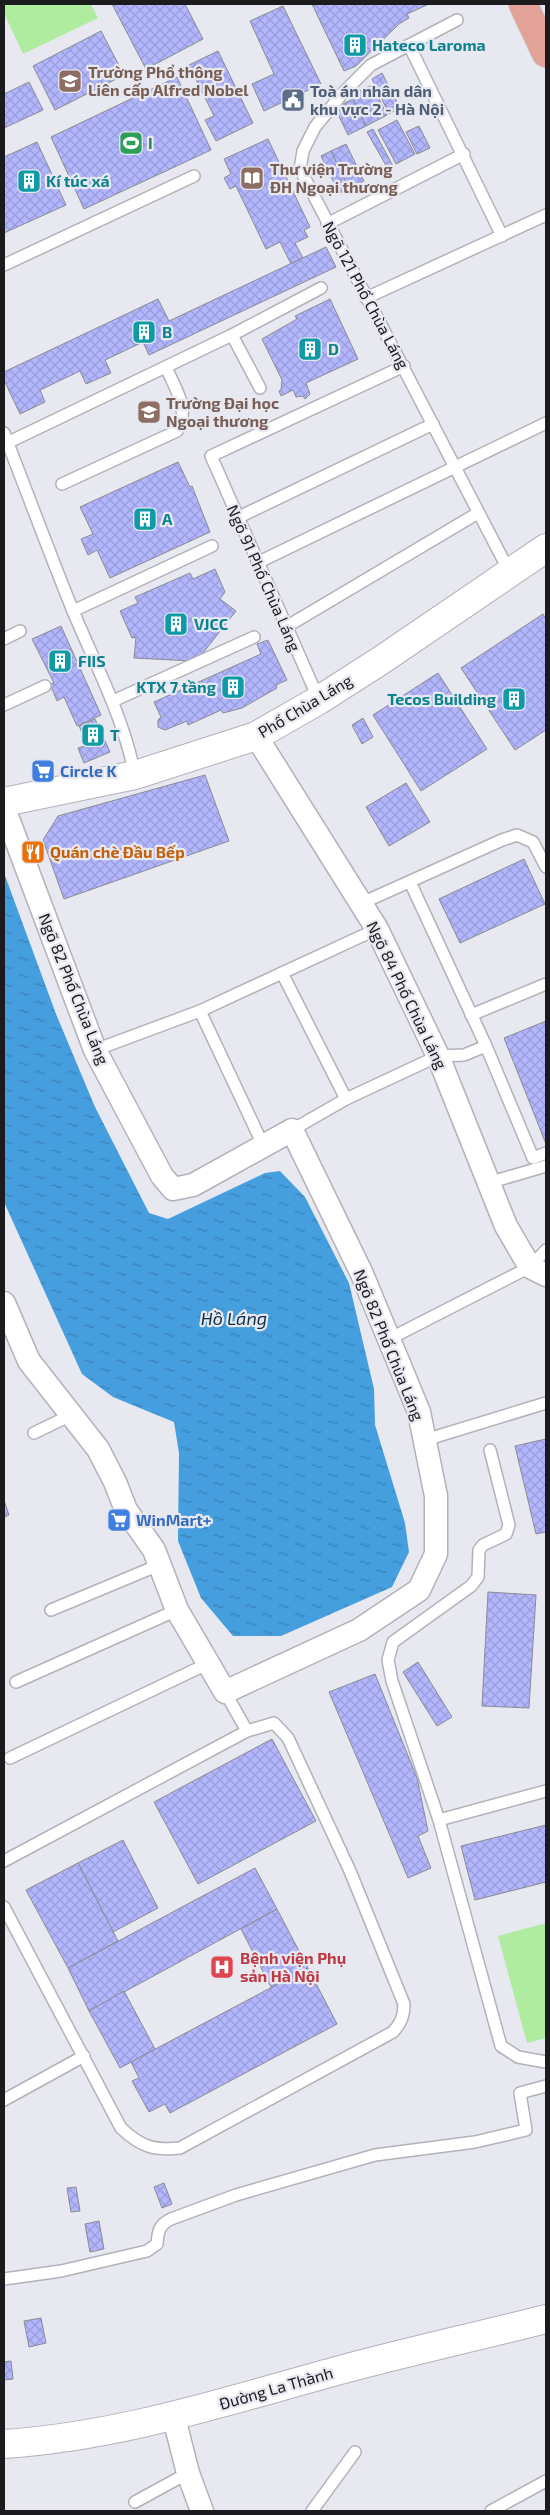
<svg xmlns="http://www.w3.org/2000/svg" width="550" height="2515" viewBox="0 0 550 2515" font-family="'Exo 2',sans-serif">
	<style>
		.park { fill: #b0ec9f }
		.water { fill: url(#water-ripples) }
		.building { fill: url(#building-cross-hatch); stroke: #8a8b92 }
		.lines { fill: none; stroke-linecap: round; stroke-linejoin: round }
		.service-casing { stroke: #b1b2ba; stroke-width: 14 }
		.minor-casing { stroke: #b1b2ba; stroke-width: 25 }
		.tertiary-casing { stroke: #b1b2ba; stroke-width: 30 }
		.secondary-casing { stroke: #b1b2ba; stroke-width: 30 }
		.primary-casing { stroke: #c8c8c9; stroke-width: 30 }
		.service { stroke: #fff; stroke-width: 11 }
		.minor { stroke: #fff; stroke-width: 22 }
		.tertiary { stroke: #fff; stroke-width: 28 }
		.secondary { stroke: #fff; stroke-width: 28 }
		.primary { stroke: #e2a297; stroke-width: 28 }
		.labels { text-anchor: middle; stroke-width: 4.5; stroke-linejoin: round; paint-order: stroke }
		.culture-label { font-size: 16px; font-weight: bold; fill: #0d838f; stroke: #e7e8f0; text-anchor: start }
		.education-label { font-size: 16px; font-weight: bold; fill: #785e54; stroke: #e7e8f0; text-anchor: start }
		.service-label { font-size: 16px; font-weight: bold; fill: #4e5e75; stroke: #e7e8f0; text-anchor: start }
		.leisure-label { font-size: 16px; font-weight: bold; fill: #27864d; stroke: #e7e8f0; text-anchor: start }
		.street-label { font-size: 16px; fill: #1b1b1e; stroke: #e7e8f0 }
		.shop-label { font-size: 16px; font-weight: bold; fill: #366cbe; stroke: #e7e8f0; text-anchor: start }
		.food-label { font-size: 16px; font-weight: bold; fill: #c56008; stroke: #e7e8f0; text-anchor: start }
		.health-label { font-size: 16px; font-weight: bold; fill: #be3a42; stroke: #e7e8f0; text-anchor: start }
		.water-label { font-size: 18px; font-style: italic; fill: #092f49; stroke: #e7e8f0 }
	</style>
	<defs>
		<pattern id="water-ripples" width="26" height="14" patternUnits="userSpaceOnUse" patternTransform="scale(1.25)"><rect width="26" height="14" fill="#459ede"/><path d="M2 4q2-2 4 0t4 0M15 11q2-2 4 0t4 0" fill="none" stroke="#3980b3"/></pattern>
		<pattern id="building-cross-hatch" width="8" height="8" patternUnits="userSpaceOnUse" patternTransform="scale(1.25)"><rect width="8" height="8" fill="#b2b6fd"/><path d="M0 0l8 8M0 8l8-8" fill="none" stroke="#989cd8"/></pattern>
	</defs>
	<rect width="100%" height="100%" fill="#e7e8f0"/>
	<g class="park">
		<polygon points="4,4 91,4 98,18 23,54 4,13"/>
		<polygon points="546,1923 546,2038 527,2043 498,1936"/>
	</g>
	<polygon class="water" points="4,873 56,1014 95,1107 149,1213 168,1219 265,1173 280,1171 305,1197 349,1283 374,1389 375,1425 405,1523 409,1552 392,1587 281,1636 233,1636 201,1598 178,1541 179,1453 174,1422 113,1397 82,1374 4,1202"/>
	<g class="building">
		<polygon points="112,4 185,4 203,39 146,69"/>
		<polygon points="312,4 429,4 407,14 409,18 399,24 356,66 344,71"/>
		<polygon points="283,6 321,84 264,111 252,84 274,74 250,21"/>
		<polygon points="101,31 124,75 55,110 33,66"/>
		<polygon points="218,51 253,123 216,141 205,120 214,116 189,65"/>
		<polygon points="382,73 400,108 389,114 372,79"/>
		<polygon points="177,77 211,150 84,209 51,137"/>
		<polygon points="29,82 43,110 4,128 4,94"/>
		<polygon points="372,85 387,115 366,126 351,95"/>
		<polygon points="353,99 366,126 348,135 335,108"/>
		<polygon points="397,120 415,154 396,164 378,130"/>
		<polygon points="419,126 430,148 417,154 406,132"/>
		<polygon points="373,129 393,166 388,169 367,132"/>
		<polygon points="268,139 310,227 304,230 308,237 295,243 303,258 291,264 280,242 266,249 236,186 230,189 224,178 231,174 224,159"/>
		<polygon points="37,142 66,205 4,233 4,157"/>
		<polygon points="346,144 364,181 349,189 331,151"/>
		<polygon points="331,151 349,189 339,193 321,156"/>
		<polygon points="326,247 336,267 149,355 143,342 105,360 111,373 86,384 80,371 40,390 45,402 20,414 4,380 4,372 158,299 169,321"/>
		<polygon points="330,299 358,359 306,383 310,394 305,399 303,396 296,397 293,390 281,396 279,391 281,390 282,380 262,339 297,319 295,316"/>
		<polygon points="178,462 190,487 192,486 210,532 110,578 97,550 88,555 81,539 93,534 80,507"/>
		<polygon points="215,569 225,592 220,599 236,611 199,658 193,661 134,658 136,637 132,638 120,611 138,603 135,597 190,573 193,579"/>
		<polygon points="543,614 546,619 546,730 515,750 461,668"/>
		<polygon points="61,626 101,715 77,726 64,697 57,701 50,684 54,683 32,639"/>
		<polygon points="268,640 287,680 276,685 277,688 242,708 223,713 221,710 188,725 187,721 165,730 158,727 158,720 161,717 154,702 261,654 257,644"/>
		<polygon points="438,673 487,749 421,791 373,715"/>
		<polygon points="363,718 373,737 362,744 352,725"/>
		<polygon points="95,719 110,752 84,763 78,748 88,745 79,726"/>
		<polygon points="205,775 229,841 64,899 43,840 58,816"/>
		<polygon points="406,783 430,822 389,846 366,807"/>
		<polygon points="524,859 545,904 460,943 439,899"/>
		<polygon points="546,1021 546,1144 504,1038"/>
		<polygon points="546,1439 546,1532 536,1534 515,1446"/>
		<polygon points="4,1500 9,1515 4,1517"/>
		<polygon points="488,1592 536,1595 529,1708 482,1706"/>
		<polygon points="418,1662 452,1717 437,1726 403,1672"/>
		<polygon points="375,1674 417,1778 428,1831 418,1836 431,1868 408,1878 329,1692"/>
		<polygon points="272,1739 316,1821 198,1884 154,1802"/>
		<polygon points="546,1825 546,1882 475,1900 461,1846"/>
		<polygon points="123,1840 158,1908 113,1932 78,1863"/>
		<polygon points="78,1863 118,1941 68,1968 26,1890"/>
		<polygon points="255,1868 277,1909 89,2011 68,1968"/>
		<polygon points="277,1909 308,1968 271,1987 241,1929"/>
		<polygon points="308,1968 337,2024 170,2113 165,2104 149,2112 132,2081 139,2078 131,2062"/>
		<polygon points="124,1991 155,2049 120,2068 89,2011"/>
		<polygon points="164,2183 172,2204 162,2208 154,2187"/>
		<polygon points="76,2187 80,2211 71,2212 67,2188"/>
		<polygon points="99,2221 104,2249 90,2252 85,2224"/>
		<polygon points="41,2318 46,2343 29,2347 24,2321"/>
		<polygon points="11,2361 13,2379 4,2380 4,2362"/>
	</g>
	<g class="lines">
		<g class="service-casing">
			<g id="service">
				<polyline points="457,20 371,65 342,94 315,127 303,151 300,169 510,573"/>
				<polyline points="409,45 502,236"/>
				<polyline points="327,224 464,154"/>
				<polyline points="4,265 194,176"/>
				<polyline points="366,298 546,215"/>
				<polyline points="232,335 260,388"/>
				<path d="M4,433c23,59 45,119 69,178 23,55 50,105 62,164"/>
				<polyline points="7,443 232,335 321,288"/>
				<path d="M62,484l115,-53c14,-22 -2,-42 -11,-64"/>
				<polyline points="237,518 433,424"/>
				<polyline points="257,563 546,423"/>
				<polyline points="73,611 212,546"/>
				<polyline points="286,627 478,513"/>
				<polyline points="4,639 20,631"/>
				<polyline points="319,700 211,456 404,366"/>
				<polyline points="113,701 254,637"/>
				<polyline points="4,705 45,686"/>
				<polyline points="410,882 486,1046 533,1158 546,1153"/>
				<polyline points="362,903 502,840 517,835 533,842 546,867"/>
				<polyline points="282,973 346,1099"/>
				<polyline points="200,1011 264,1147"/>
				<polyline points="471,1015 546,984"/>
				<polyline points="95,1050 200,1011 377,929"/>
				<polyline points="292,1130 346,1099 438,1056 464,1055 486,1046"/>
				<polyline points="488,1183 546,1166"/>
				<polyline points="389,1339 530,1267 546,1250"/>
				<polyline points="34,1433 71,1415"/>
				<polyline points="425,1440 546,1403"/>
				<polyline points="490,1450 509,1525 506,1534 483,1545 479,1550 478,1577 471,1586 393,1642 388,1660 392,1681 439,1820 501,2046 518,2057 546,2062"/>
				<polyline points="51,1610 159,1565"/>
				<polyline points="16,1682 177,1610"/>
				<polyline points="225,1692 247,1731"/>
				<polyline points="10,1758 209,1663"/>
				<polyline points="439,1820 546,1791"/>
				<path d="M4,1861l243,-130 27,-8 14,15 62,133 54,133c0,12 -3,19 -11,28l-213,116c-27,3 -40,-2 -59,-20l-117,-221"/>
				<polyline points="4,2100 84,2056"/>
				<path d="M4,2279l57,-8 86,-20 10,-7c1,-13 2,-19 14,-25l65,-24 139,-40 100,-13 51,-12 -6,-37 26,-7"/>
				<polyline points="135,2502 188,2473"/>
				<polyline points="312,2511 355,2452"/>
				<polyline points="491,2511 546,2481"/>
			</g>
		</g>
		<g class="minor-casing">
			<g id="minor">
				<polyline points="256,736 377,929 438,1056 506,1226 530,1267 546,1275"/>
				<polyline points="4,808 95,1050 162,1176 173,1189 193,1185 292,1130 362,1274 419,1412 436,1496 436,1554 419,1590 359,1630 225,1692 177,1610 154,1550 126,1510 115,1482 98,1449 29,1361 4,1303"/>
				<polyline points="174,2418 188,2473 202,2511"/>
			</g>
		</g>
		<g class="tertiary-casing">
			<polyline id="tertiary" points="4,802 135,775 256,736 319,700 380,661 546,548"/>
		</g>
		<g class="secondary-casing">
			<path id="secondary" d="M4,2444c119,-8 225,-44 340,-75 67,-18 135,-33 202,-50"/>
		</g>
		<g class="primary-casing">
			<polyline id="primary" points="523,4 546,53"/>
		</g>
		<use href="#service" class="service"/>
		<use href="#minor" class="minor"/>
		<use href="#tertiary" class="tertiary"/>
		<use href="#secondary" class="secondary"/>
		<use href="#primary" class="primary"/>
	</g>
	<defs>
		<g id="building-square" transform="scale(1.25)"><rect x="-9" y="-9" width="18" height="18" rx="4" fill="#0f9aa8" stroke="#e7e8f0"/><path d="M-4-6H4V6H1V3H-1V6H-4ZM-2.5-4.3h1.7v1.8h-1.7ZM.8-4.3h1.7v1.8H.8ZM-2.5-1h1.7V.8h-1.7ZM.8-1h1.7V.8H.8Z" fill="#fff"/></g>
		<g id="school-square" transform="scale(1.25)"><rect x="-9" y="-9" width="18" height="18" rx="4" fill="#8d6e63" stroke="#e7e8f0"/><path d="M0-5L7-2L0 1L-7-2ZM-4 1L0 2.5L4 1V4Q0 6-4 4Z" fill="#fff"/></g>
		<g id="civic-square" transform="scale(1.25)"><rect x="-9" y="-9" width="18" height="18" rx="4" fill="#5c6f8a" stroke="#e7e8f0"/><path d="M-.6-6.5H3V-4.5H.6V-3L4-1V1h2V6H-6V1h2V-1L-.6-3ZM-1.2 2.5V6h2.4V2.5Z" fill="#fff"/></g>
		<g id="stadium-square" transform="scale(1.25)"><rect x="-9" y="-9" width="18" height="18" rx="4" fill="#2e9e5b" stroke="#e7e8f0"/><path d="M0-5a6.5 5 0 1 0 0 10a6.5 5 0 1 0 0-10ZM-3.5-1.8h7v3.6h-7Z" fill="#fff"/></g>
		<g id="library-square" transform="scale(1.25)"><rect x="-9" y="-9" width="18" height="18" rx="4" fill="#8d6e63" stroke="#e7e8f0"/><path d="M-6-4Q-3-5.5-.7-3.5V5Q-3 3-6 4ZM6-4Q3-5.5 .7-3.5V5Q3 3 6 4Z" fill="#fff"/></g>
		<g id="university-square" transform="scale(1.25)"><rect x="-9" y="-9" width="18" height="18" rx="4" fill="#8d6e63" stroke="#e7e8f0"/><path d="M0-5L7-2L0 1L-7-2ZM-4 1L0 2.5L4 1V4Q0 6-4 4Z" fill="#fff"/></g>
		<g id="supermarket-square" transform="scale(1.25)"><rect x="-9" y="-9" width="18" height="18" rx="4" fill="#3f7fe0" stroke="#e7e8f0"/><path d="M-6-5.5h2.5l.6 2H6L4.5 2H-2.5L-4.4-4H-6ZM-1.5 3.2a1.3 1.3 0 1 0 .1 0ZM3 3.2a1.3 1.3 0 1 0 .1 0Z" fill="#fff"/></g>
		<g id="restaurant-square" transform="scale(1.25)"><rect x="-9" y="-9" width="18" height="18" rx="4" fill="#e8710a" stroke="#e7e8f0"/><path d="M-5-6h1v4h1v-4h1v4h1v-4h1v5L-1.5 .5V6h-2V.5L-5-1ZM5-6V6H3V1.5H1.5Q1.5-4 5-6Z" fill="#fff"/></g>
		<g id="hospital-square" transform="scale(1.25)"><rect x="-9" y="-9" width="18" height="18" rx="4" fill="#e0444e" stroke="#e7e8f0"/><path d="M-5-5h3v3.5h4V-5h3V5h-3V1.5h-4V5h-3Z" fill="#fff"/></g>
	</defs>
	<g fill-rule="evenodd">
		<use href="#building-square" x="355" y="45"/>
		<use href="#school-square" x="70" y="81"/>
		<use href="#civic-square" x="293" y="100"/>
		<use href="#stadium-square" x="131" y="143"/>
		<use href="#library-square" x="252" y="178"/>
		<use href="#building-square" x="29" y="181"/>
		<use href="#building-square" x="144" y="332"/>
		<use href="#building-square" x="310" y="349"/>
		<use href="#university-square" x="149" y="412"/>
		<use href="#building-square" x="145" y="519"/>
		<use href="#building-square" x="176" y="624"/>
		<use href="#building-square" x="60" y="661"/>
		<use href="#building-square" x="233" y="687"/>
		<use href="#building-square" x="514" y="699"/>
		<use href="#building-square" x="93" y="735"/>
		<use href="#supermarket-square" x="43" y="771"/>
		<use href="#restaurant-square" x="33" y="852"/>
		<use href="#supermarket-square" x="119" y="1520"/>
		<use href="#hospital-square" x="222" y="1967"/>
	</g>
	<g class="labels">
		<g class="culture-label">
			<text x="372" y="51">Hateco Laroma</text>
			<text x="46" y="187">Kí túc xá</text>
			<text x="162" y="338">B</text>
			<text x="328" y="355">D</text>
			<text x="162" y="525">A</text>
			<text x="194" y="630">VJCC</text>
			<text x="78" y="667">FIIS</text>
			<text x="216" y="693" text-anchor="end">KTX 7 tầng</text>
			<text x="496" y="705" text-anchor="end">Tecos Building</text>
			<text x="110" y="741">T</text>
		</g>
		<g class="education-label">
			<text x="88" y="78">Trường Phổ thông<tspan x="88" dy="18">Liên cấp Alfred Nobel</tspan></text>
			<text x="270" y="175">Thư viện Trường<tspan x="270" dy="18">ĐH Ngoại thương</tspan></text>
			<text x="166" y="409">Trường Đại học<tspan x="166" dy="18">Ngoại thương</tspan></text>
		</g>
		<g class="service-label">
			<text x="310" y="97">Toà án nhân dân<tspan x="310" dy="18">khu vực 2 - Hà Nội</tspan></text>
		</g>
		<g class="leisure-label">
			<text x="148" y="149">I</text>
		</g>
		<g class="street-label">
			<text transform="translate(366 295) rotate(62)" y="6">Ngõ 121 Phố Chùa Láng</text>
			<text transform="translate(264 578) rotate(66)" y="6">Ngõ 91 Phố Chùa Láng</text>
			<text transform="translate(305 706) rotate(-31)" y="6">Phố Chùa Láng</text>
			<text transform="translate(74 989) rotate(68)" y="6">Ngõ 82 Phố Chùa Láng</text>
			<text transform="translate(407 995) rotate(64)" y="6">Ngõ 84 Phố Chùa Láng</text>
			<text transform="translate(389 1345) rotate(68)" y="6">Ngõ 82 Phố Chùa Láng</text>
			<text transform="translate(276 2388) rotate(-16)" y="6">Đường La Thành</text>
		</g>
		<g class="shop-label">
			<text x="60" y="777">Circle K</text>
			<text x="136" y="1526">WinMart+</text>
		</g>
		<g class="food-label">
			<text x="50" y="858">Quán chè Đầu Bếp</text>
		</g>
		<g class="health-label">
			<text x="240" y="1964">Bệnh viện Phụ<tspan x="240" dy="18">sản Hà Nội</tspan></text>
		</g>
		<g class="water-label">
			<text x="234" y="1325">Hồ Láng</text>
		</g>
	</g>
	<rect width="550" height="2515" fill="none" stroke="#1b1b1e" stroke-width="10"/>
</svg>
